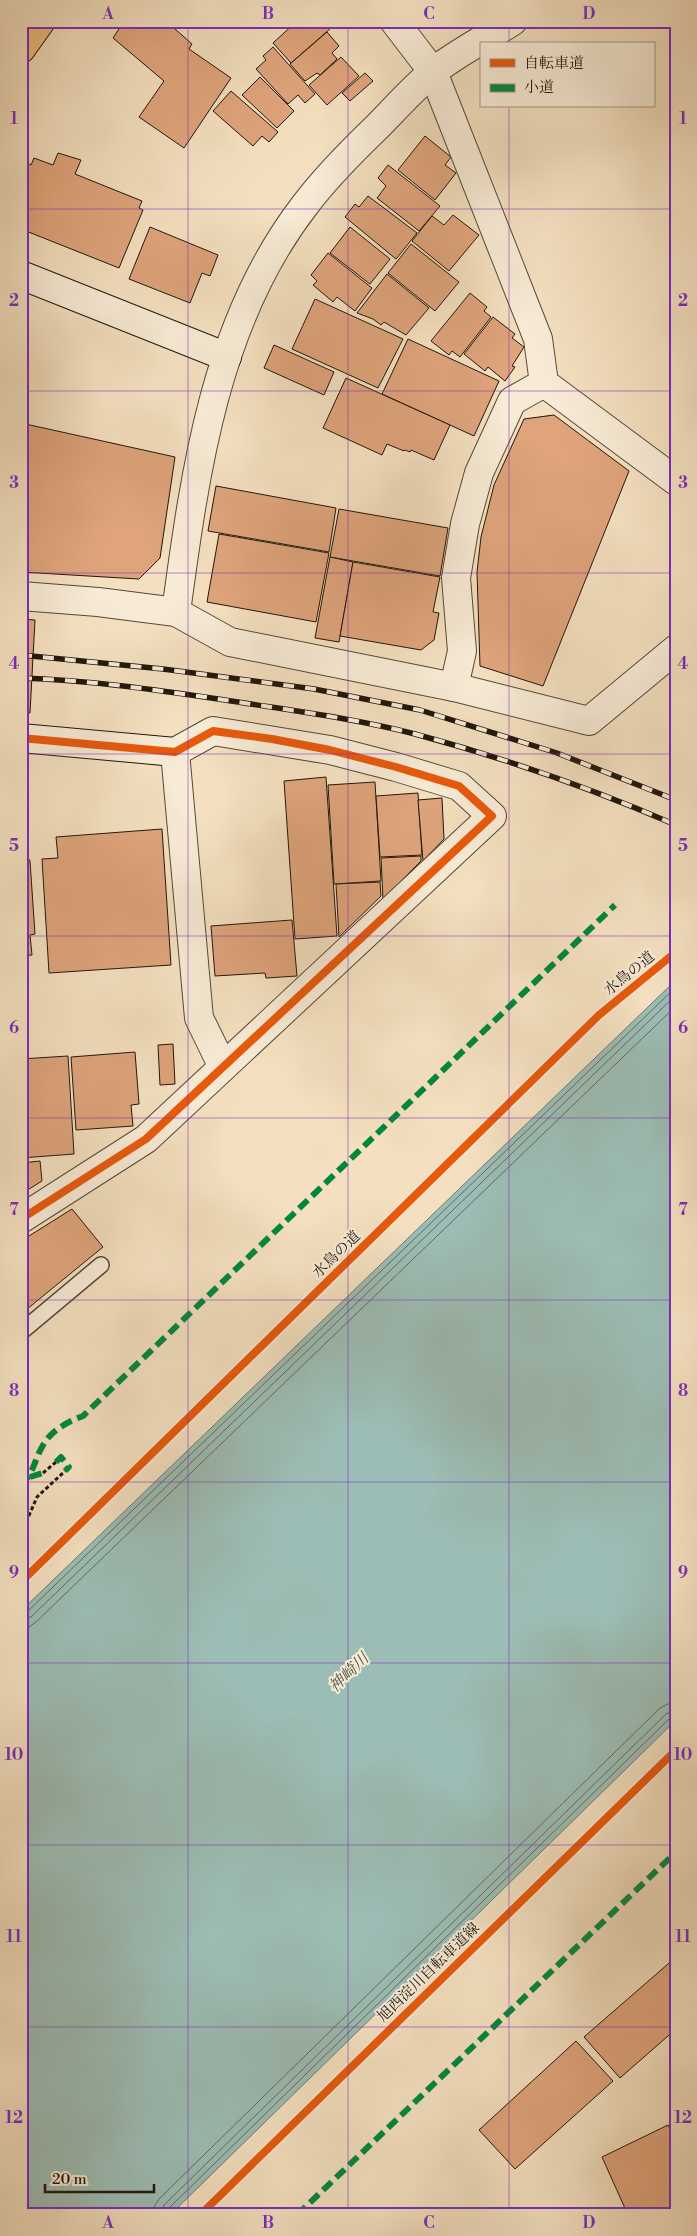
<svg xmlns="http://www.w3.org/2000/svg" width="697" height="2236" viewBox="0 0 697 2236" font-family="'Libre Bodoni','Noto Serif JP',serif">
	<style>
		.water { fill: #9cbdb5; stroke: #6a7a71 }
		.pier { fill: #f4e0c0 }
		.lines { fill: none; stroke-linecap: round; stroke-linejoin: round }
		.shore { stroke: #5e6a60; stroke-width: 1 }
		.building { fill: #dfa47c; stroke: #20160b }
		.lane-casing { stroke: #554838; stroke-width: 18 }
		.street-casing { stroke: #554838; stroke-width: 30 }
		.secondary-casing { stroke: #20160b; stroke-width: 30 }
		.primary-casing { stroke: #20160b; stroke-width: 30 }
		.path { stroke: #20160b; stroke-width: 3; stroke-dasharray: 4 2.5; stroke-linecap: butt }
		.lane { stroke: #f8ebd6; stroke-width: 15 }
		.street { stroke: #f8ebd6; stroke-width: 28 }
		.secondary { stroke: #f8ebd6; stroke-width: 28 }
		.primary { stroke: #eac080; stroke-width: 28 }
		.rail-casing { stroke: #20160b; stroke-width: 5.5 }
		.rail { stroke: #f8ebd6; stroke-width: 4; stroke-dasharray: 11; stroke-linecap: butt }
		.quiet { stroke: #00873e; stroke-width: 6; stroke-dasharray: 12 6; stroke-linecap: butt }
		.cycleway-casing { stroke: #f8ebd6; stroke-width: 11 }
		.cycleway { stroke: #e8590c; stroke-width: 8 }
		.grid { fill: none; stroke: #7b2cbf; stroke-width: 1; stroke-opacity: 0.55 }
		.labels { text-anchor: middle; stroke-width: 4; stroke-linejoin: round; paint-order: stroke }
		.street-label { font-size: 15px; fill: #20160b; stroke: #f8ebd6 }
		.water-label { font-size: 16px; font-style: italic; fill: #4b5046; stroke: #f8ebd6 }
		.neatline { fill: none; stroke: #7b2cbf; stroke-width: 2 }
		.grid-label { font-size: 16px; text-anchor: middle; font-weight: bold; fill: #7b2cbf }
	</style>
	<rect width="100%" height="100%" fill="#f4e0c0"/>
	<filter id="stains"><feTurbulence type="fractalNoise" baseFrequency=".004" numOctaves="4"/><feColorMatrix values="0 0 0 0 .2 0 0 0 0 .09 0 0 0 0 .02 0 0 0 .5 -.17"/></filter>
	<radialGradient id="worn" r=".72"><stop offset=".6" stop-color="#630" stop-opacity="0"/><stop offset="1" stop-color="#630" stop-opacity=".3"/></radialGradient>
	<polygon class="water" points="676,980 676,1720 170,2215 21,2215 21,1611"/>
	<polygon class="pier" points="21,2108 29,2215 21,2215"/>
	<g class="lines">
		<g class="shore">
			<polyline points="21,1614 27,1612 676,987"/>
			<polyline points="21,1620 31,1617 676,995"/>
			<polyline points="21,1628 29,1627 36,1622 676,1006"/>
			<polyline points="153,2215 154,2207 159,2199 660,1708 668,1704 676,1703"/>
			<polyline points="160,2215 164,2205 666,1714 676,1710"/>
			<polyline points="167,2215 168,2209 670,1718 676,1717"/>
		</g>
	</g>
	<g class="building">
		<polygon points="124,21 166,21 192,44 189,49 231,78 184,148 139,117 164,81 113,38"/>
		<polygon points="297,21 326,21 331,28 291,63 273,43"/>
		<polygon points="327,32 339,46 332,53 337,59 320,75 317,73 305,81 290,64"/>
		<polygon points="273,47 315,94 305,103 298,95 288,104 256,69 266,60 263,56"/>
		<polygon points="341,57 359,76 327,105 309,85"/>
		<polygon points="365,73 373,81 350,101 342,93"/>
		<polygon points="260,77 294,111 277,128 242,95"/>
		<polygon points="231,91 278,132 269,142 262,136 253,146 213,111"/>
		<polygon points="425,136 451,157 445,165 456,173 435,200 398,170"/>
		<polygon points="58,153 81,160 75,174 142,201 139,208 143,210 119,268 21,229 21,177 27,163 31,165 34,158 53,165"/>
		<polygon points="388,165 440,206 419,231 377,198 386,186 378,178"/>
		<polygon points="368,196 417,233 396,259 345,217 355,204 359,207"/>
		<polygon points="453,215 479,235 449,271 412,241 432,216 444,225"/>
		<polygon points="150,227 218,255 210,276 202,273 190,303 129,279"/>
		<polygon points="350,227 390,259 370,284 330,253"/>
		<polygon points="411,244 459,282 435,311 388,273"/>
		<polygon points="328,253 372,288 355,311 337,297 333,302 313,285 317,281 311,275"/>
		<polygon points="387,274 429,308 406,335 384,322 381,325 373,319 357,313"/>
		<polygon points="470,293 487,307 484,311 491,317 460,357 452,351 449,355 431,341"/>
		<polygon points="315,299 403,339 378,388 292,349"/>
		<polygon points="493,317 515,334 512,338 524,347 512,366 515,367 505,381 488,367 485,371 464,354"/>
		<polygon points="408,339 499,381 474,436 382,394"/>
		<polygon points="274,345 334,372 324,395 264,368"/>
		<polygon points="346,378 450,425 434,460 411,450 410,452 405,450 404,451 387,444 382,455 323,428"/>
		<polygon points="554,415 629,471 543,686 480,666 477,572 481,537 494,485 524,419"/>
		<polygon points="21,423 175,457 160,558 139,579 21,572"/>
		<polygon points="216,486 336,508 329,552 208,531"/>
		<polygon points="339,509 448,528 440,576 330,557"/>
		<polygon points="219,534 329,553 316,622 207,602"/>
		<polygon points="330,557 353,562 339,642 315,638"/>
		<polygon points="353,562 440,577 433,612 439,613 434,640 421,650 340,636"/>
		<polygon points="21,619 35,620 30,713 21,712"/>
		<polygon points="21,770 28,774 28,816 21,817"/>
		<polygon points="326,777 337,936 295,939 284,781"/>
		<polygon points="375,782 381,881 334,884 328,785"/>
		<polygon points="418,793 422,855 380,857 376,796"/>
		<polygon points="442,798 444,839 423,861 418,800"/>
		<polygon points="162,829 171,965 49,973 42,859 58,858 56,837"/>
		<polygon points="421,856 421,861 383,899 381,858"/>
		<polygon points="21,857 28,858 30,861 35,934 30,935 32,955 21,956"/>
		<polygon points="380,882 381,896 339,937 336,884"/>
		<polygon points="292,920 297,976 266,978 265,973 215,976 211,926"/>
		<polygon points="173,1044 175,1084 160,1085 158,1045"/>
		<polygon points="135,1052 139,1104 131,1105 133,1126 76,1130 71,1057"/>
		<polygon points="68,1056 74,1154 21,1158 21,1059"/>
		<polygon points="40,1161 42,1181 21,1194 21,1163"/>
		<polygon points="72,1209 103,1247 21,1314 21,1241"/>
		<polygon points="676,1957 676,2029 620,2078 584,2037"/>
		<polygon points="576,2041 613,2081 515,2169 479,2130"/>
		<polygon points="668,2125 676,2142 676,2215 628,2215 602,2157"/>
	</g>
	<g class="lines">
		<g class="lane-casing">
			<polyline id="lane" points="21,1332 101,1265"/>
		</g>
		<g class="street-casing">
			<g id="street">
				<polyline points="394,21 433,72 538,339 544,383 676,481"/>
				<polyline points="21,596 98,602 176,612 230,642 454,687 589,721 676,649"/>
				<path d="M176,612c19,-140 39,-291 129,-407 21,-28 46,-53 72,-78 18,-18 36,-39 56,-55 25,-20 54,-34 80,-51"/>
				<polyline points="454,687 462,651 456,578 465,524 479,473 512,401 544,383"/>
				<polyline points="21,1219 146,1139 492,816 459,786 396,767 330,750 213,731 175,752 199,1018 223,1067"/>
			</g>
		</g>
		<g class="secondary-casing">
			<g id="secondary">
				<polyline points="21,275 227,357"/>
				<polyline points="21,738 175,752"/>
			</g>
		</g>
		<g class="primary-casing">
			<polyline id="primary" points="21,49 41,21"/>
		</g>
		<g class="path">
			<polyline points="43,1473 56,1462"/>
			<polyline points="21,1534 37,1497 65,1471"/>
		</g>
		<use href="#lane" class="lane"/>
		<use href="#street" class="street"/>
		<use href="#secondary" class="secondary"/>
		<use href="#primary" class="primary"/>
		<g class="rail-casing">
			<g id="rail">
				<polyline points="21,655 163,669 314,689 420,710 557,753 676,800"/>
				<path d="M21,678c68,2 136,12 204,22 63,10 128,18 190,34 89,24 176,54 261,91"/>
			</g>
		</g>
		<use href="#rail" class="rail"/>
		<g class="quiet">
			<polyline points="56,1462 61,1457 69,1467 65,1471"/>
			<polyline points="30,1477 43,1473"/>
			<path d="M21,1485c13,-12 13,-24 21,-38 8,-16 25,-25 41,-31l532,-511"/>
			<polyline points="297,2215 676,1852"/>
		</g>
		<g class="cycleway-casing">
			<g id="cycleway">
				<polyline points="21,738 175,752 213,731 272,739 330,750 396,767 459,786 492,816 146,1139 21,1219"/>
				<polyline points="21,1582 599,1015 676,952"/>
				<polyline points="200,2215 676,1750"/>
			</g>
		</g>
		<use href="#cycleway" class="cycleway"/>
	</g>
	<path class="grid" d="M188,21v2194M348,21v2194M509,21v23M509,106v2109M21,209h655M21,391h655M21,573h655M21,754h655M21,936h655M21,1118h655M21,1300h655M21,1482h655M21,1663h655M21,1845h655M21,2027h655"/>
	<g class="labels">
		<g class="street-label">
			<text transform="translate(629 973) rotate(-39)" y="5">水鳥の道</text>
			<text transform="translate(336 1254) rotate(-44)" y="5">水鳥の道</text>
			<text transform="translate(428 1972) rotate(-44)" y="5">旭西淀川自転車道線</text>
		</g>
		<g class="water-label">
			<text transform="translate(348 1672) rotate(-44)" y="6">神崎川</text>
		</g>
	</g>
	<rect width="697" height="2236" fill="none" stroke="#f4e0c0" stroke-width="55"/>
	<rect x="480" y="42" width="175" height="65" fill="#f8ebd6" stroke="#a29685"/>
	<rect x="490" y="59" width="25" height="8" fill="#e8590c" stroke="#a29685"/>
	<text x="524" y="68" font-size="15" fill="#20160b">自転車道</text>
	<rect x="490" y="84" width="25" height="8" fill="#00873e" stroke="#a29685"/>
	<text x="524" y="92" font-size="15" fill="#20160b">小道</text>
	<path d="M45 2184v8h109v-8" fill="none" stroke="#20160b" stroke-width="2.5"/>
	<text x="52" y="2184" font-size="15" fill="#20160b" stroke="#f8ebd6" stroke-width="4" paint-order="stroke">20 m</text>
	<rect x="28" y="28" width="642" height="2180" class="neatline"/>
	<g class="grid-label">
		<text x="108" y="19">A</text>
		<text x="268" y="19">B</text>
		<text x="429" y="19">C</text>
		<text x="589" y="19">D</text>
		<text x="14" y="124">1</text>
		<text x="683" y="124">1</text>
		<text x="14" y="306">2</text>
		<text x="683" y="306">2</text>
		<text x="14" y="488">3</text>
		<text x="683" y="488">3</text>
		<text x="14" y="669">4</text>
		<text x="683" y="669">4</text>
		<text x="14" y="851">5</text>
		<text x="683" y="851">5</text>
		<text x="14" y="1033">6</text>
		<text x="683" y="1033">6</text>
		<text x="14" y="1215">7</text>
		<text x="683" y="1215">7</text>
		<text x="14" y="1396">8</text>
		<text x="683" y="1396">8</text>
		<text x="14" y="1578">9</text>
		<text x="683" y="1578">9</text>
		<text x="14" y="1760">10</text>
		<text x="683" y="1760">10</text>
		<text x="14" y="1942">11</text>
		<text x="683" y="1942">11</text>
		<text x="14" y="2123">12</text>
		<text x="683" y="2123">12</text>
		<text x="108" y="2228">A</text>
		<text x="268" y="2228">B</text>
		<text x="429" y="2228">C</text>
		<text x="589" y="2228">D</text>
	</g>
	<rect width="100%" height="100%" filter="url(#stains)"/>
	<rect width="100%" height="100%" fill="url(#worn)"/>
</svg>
